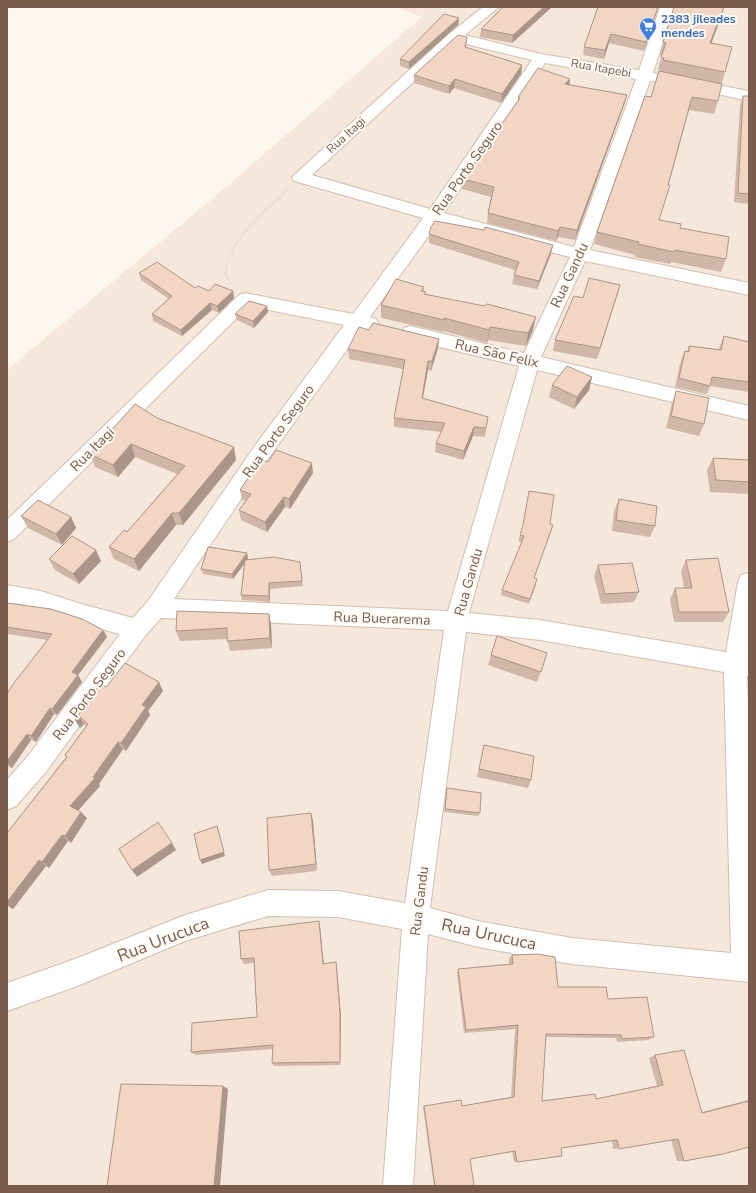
<svg xmlns="http://www.w3.org/2000/svg" width="756" height="1193" viewBox="0 0 756 1193" font-family="'Nunito Sans',sans-serif">
	<style>
		.residential { fill: #f5e8da }
		.lines { fill: none; stroke-linecap: round; stroke-linejoin: round }
		.minor-casing { stroke: #d1beb0; stroke-width: 2 }
		.path { stroke: #d9b8a5; stroke-width: 2; stroke-dasharray: 0.5 2; stroke-linecap: butt }
		.minor { fill: #fff; fill-rule: evenodd }
		.wall { fill: #d1b7a8 }
		.shaded-wall { fill: #aa9588 }
		.building { fill: #f3d5c3; stroke: #aa9588 }
		.labels { text-anchor: middle; stroke-width: 4; stroke-linejoin: round; paint-order: stroke }
		.far-shop-label { font-size: 12px; font-weight: bold; fill: #366cbe; stroke: #fffaf3; text-anchor: start }
		.far-street-label { font-size: 12px; fill: #7a5c4d; stroke: #fffaf3 }
		.street-label { font-size: 14px; fill: #7a5c4d; stroke: #fffaf3 }
		.near-street-label { font-size: 17px; fill: #7a5c4d; stroke: #fffaf3 }
	</style>
	<rect width="100%" height="100%" fill="#fdf6ec"/>
	<polygon class="residential" points="396,7 749,7 749,1186 7,1186 7,370 225,188 422,17"/>
	<g class="lines">
		<g class="minor-casing">
			<g id="minor">
				<path d="M483,7h16l-34,28 76,19 98,16 21,-63h14l-21,66 10,2 2,3 -2,3 -5,1 -8,-1 -60,169 159,33v12l-164,-34 -44,96 208,49v14l-212,-50 -68,243 71,7 186,32 12,-70 3,-7 8,-2v103h-2l2,52v254l-177,-18 -94,-17 -50,-13 -15,252h-30l19,-257 -64,-12 -70,-1 -83,25 -110,46 -68,24v-28l68,-24 110,-44 83,-25 70,1 67,12 39,-273 -283,-12 -16,18 -100,137 -29,33 -9,4v-30l20,-23 93,-123 -42,-11 -37,-14 -34,-6v-18l34,6 37,12 55,15 15,-17 106,-154 90,-122 -95,-19 -235,233 -7,3v-22l232,-225 6,-2 108,21 70,-96 -129,-37 -2,-4 157,-143zM457,42l75,18 -102,149 -118,-34zM545,63l91,16 -62,168 -130,-34zM438,223l132,34 -46,96 -114,-27 -6,2 -3,5 3,5 6,2 109,26 -71,245 -274,-12 94,-140 94,-130 8,1 6,-1 3,-5 -3,-5 -6,-2zM466,632l74,8 184,32 7,281 -159,-15 -94,-17 -48,-13z"/>
				<polygon points="691,80 749,91 749,101 686,87 684,84 686,81"/>
			</g>
		</g>
		<path class="path" d="M231,284c-2,-3 -5,-8 -5,-11 -3,-27 43,-66 61,-83"/>
		<use href="#minor" class="minor"/>
	</g>
	<g class="wall">
		<polygon points="552,7 512,43 480,37 481,29"/>
		<polygon points="658,7 644,51 609,43 604,59 583,55 584,47"/>
		<polygon points="722,15 711,43 725,72 722,83 718,101 714,114 689,110 659,220 680,228 726,259 721,272 671,262 670,264 635,257 635,255 594,244 597,232 651,97 660,70 658,69 662,55 660,55 663,42"/>
		<polygon points="459,18 458,25 409,69 400,66 400,59"/>
		<polygon points="466,46 466,47 522,65 521,74 501,103 454,88 449,94 414,83 414,75"/>
		<polygon points="570,79 569,85 627,95 624,105 575,240 558,237 556,241 487,223 488,213 491,197 462,189 463,179 518,101 518,97"/>
		<polygon points="743,96 749,96 749,204 734,202 740,105"/>
		<polygon points="429,234 551,254 537,289 512,284 514,275 515,270 429,243"/>
		<polygon points="139,273 195,288 209,291 233,291 234,298 219,313 212,310 182,336 153,321 152,314 169,299 141,280"/>
		<polygon points="620,285 597,359 553,351 555,340 583,298"/>
		<polygon points="424,287 424,292 425,295 533,330 526,346 488,340 487,343 443,331 443,332 381,318 381,305"/>
		<polygon points="267,306 268,312 254,328 237,320 235,314"/>
		<polygon points="369,330 439,339 438,348 431,371 428,370 423,398 488,417 485,437 473,436 463,460 435,452 436,443 441,432 394,427 394,418 403,369 349,359 348,349"/>
		<polygon points="724,336 749,342 749,392 710,386 707,394 675,387 681,360 685,351 687,352 689,346 719,350 720,345"/>
		<polygon points="592,377 589,390 574,409 549,397 552,385"/>
		<polygon points="676,391 704,424 699,436 666,428 672,403"/>
		<polygon points="157,418 236,460 183,525 176,525 139,571 114,559 109,547 127,532 177,474 135,457 118,477 95,467 90,454"/>
		<polygon points="713,458 749,460 749,494 710,492 707,470"/>
		<polygon points="268,462 313,473 290,509 285,507 267,532 241,520 239,510 246,501 242,500 240,490"/>
		<polygon points="529,491 550,524 551,531 534,578 536,585 529,604 501,595 502,590 522,542 518,541 523,527"/>
		<polygon points="619,499 655,526 650,537 612,531 614,511"/>
		<polygon points="21,516 71,517 76,528 62,545 28,528"/>
		<polygon points="247,553 248,559 247,560 300,562 303,586 270,589 270,602 242,600 241,595 244,563 233,579 203,574 201,569"/>
		<polygon points="49,559 101,561 79,584 55,570"/>
		<polygon points="686,560 729,612 723,622 674,622 670,599 675,588 684,588 681,571"/>
		<polygon points="598,565 639,592 634,602 601,604 594,576"/>
		<polygon points="7,603 103,630 107,637 78,675 82,682 57,715 54,714 36,742 31,740 12,768 7,766 7,694 47,640 7,634"/>
		<polygon points="269,614 271,624 272,648 230,651 227,639 180,641 176,631"/>
		<polygon points="547,653 537,682 488,665 491,655"/>
		<polygon points="106,687 163,691 148,711 150,715 126,751 123,749 99,784 100,786 78,810 87,818 71,843 68,841 49,868 46,866 13,909 7,905 7,833 66,757 65,755 86,726 84,724 80,728 75,720"/>
		<polygon points="484,745 531,780 528,788 477,777"/>
		<polygon points="447,788 480,813 478,816 444,812"/>
		<polygon points="311,813 313,821 317,871 272,876 269,870"/>
		<polygon points="320,927 324,964 337,967 341,1017 340,1065 274,1066 272,1063 273,1049 195,1055 191,1052 257,1017 254,963 244,964 241,959"/>
		<polygon points="512,955 558,987 608,999 654,1037 648,1040 617,1042 616,1038 545,1037 542,1101 596,1099 657,1086 649,1058 655,1055 702,1112 749,1100 749,1147 684,1161 677,1161 671,1140 613,1149 612,1141 561,1148 562,1156 514,1162 512,1151 470,1159 470,1186 434,1186 423,1107 424,1106 462,1106 511,1097 515,1029 464,1033 457,973 458,969 509,964 509,959"/>
	</g>
	<g class="shaded-wall">
		<polygon points="544,7 552,7 512,43 513,35"/>
		<polygon points="658,7 644,51 646,42"/>
		<polygon points="724,7 722,15 707,55 710,43"/>
		<polygon points="459,18 458,25 409,69 409,62"/>
		<polygon points="611,34 609,43 604,59 605,50"/>
		<polygon points="467,37 466,46 464,56 465,47"/>
		<polygon points="522,65 521,74 501,103 502,94"/>
		<polygon points="455,79 454,88 449,94 449,86"/>
		<polygon points="570,79 569,89 565,84"/>
		<polygon points="627,95 624,105 575,240 577,230"/>
		<polygon points="560,227 558,237 556,241 558,231"/>
		<polygon points="553,245 551,254 537,289 539,281"/>
		<polygon points="620,285 617,296 597,359 600,348"/>
		<polygon points="233,291 234,298 219,313 217,306"/>
		<polygon points="210,303 212,310 182,336 181,330"/>
		<polygon points="267,306 268,312 254,328 253,321"/>
		<polygon points="536,317 533,330 526,346 528,333"/>
		<polygon points="490,327 488,340 487,343 489,330"/>
		<polygon points="439,339 438,348 431,371 432,361"/>
		<polygon points="428,361 428,370 421,407 422,398"/>
		<polygon points="592,377 589,390 574,409 577,397"/>
		<polygon points="474,427 473,436 463,460 464,451"/>
		<polygon points="131,444 135,457 118,477 113,465"/>
		<polygon points="234,447 236,460 183,525 179,513"/>
		<polygon points="312,463 313,473 290,509 289,499"/>
		<polygon points="284,497 285,507 267,532 265,522"/>
		<polygon points="172,513 176,525 139,571 134,559"/>
		<polygon points="71,517 76,528 62,545 56,534"/>
		<polygon points="96,550 101,561 79,584 73,574"/>
		<polygon points="247,553 248,559 233,579 232,574"/>
		<polygon points="269,583 270,589 270,602 269,596"/>
		<polygon points="269,614 271,624 272,648 270,638"/>
		<polygon points="103,630 107,637 78,675 82,682 57,715 52,709 72,672"/>
		<polygon points="159,682 163,691 148,711 150,715 126,751 121,743 142,705"/>
		<polygon points="50,708 54,714 36,742 31,736"/>
		<polygon points="79,716 84,724 80,728 75,720"/>
		<polygon points="27,734 31,740 12,768 7,763 7,761"/>
		<polygon points="118,742 123,749 99,784 100,786 76,813 70,806 93,777"/>
		<polygon points="81,812 87,818 71,843 65,836"/>
		<polygon points="311,813 313,821 317,871 316,864"/>
		<polygon points="217,826 218,830 225,856 202,864 200,860"/>
		<polygon points="62,835 68,841 49,868 42,862"/>
		<polygon points="172,843 176,850 137,877 132,870"/>
		<polygon points="39,860 46,866 13,909 7,905 7,902"/>
		<polygon points="319,921 320,927 324,968 323,964"/>
		<polygon points="336,962 341,1017 340,1065 340,1062"/>
		<polygon points="223,1086 228,1089 220,1186 214,1186"/>
	</g>
	<g class="building">
		<polygon points="503,7 544,7 513,35 481,29"/>
		<polygon points="598,7 658,7 646,42 611,34 605,50 584,47"/>
		<polygon points="674,7 724,7 710,43 732,47 725,72 663,60 664,58 661,57 666,43 663,42"/>
		<polygon points="444,14 459,18 409,62 400,59"/>
		<polygon points="458,35 467,37 465,47 522,65 502,94 455,79 449,86 414,75"/>
		<polygon points="538,68 570,79 565,84 627,95 577,230 560,227 558,231 488,213 494,187 463,179 520,98 518,97"/>
		<polygon points="659,71 722,84 718,101 692,97 668,185 670,185 659,220 681,224 680,228 729,237 726,259 675,250 674,252 638,244 639,242 597,232 645,96 651,97"/>
		<polygon points="743,96 749,96 749,194 738,193"/>
		<polygon points="435,221 484,230 485,227 553,245 539,281 514,275 519,262 429,234 431,227"/>
		<polygon points="157,262 195,288 198,286 209,291 215,284 233,291 217,306 210,303 181,330 152,314 172,296 139,273"/>
		<polygon points="589,278 620,285 600,348 555,340 574,296 583,298"/>
		<polygon points="396,279 424,287 421,291 426,292 424,294 484,306 487,304 536,317 528,333 490,327 489,330 444,318 444,320 381,305"/>
		<polygon points="249,301 267,306 253,321 235,314"/>
		<polygon points="373,323 439,339 432,361 428,361 422,398 488,417 486,428 474,427 464,451 436,443 445,423 394,418 405,360 348,349 359,327 369,330"/>
		<polygon points="724,336 749,342 749,382 712,377 710,386 679,378 685,351 689,352 689,346 721,350"/>
		<polygon points="567,366 592,377 577,397 552,385"/>
		<polygon points="676,391 709,398 704,424 671,416"/>
		<polygon points="135,404 157,418 234,447 179,513 172,513 134,559 109,547 124,530 127,532 185,466 131,444 113,465 90,454"/>
		<polygon points="276,450 312,463 289,499 284,497 265,522 239,510 251,494 240,490 261,459 268,462"/>
		<polygon points="713,458 749,460 749,482 716,480"/>
		<polygon points="529,491 554,495 550,524 553,525 534,578 537,579 530,599 502,590 524,536 520,535 523,525"/>
		<polygon points="619,499 657,506 655,526 616,520"/>
		<polygon points="38,500 71,517 56,534 21,516"/>
		<polygon points="72,536 96,550 73,574 49,559"/>
		<polygon points="208,547 247,553 232,574 201,569"/>
		<polygon points="274,557 300,562 302,581 269,583 269,596 241,595 245,560"/>
		<polygon points="718,558 729,612 679,612 675,588 692,588 686,560"/>
		<polygon points="632,563 639,592 605,594 598,565"/>
		<polygon points="7,603 51,609 82,619 103,630 72,672 78,675 52,709 50,708 31,736 27,734 7,761 7,694 14,683 52,634 7,627"/>
		<polygon points="177,611 269,614 270,638 227,641 227,628 176,631"/>
		<polygon points="497,636 547,653 541,672 491,655"/>
		<polygon points="125,663 159,682 142,705 146,707 121,743 118,742 93,777 95,778 70,806 81,812 65,836 62,835 42,862 39,860 7,902 7,833 67,757 65,755 88,724 79,716 75,720 100,684 106,687"/>
		<polygon points="484,745 534,756 531,780 479,769"/>
		<polygon points="447,788 481,793 480,813 445,809"/>
		<polygon points="311,813 316,864 269,870 267,818"/>
		<polygon points="158,822 172,843 132,870 119,849"/>
		<polygon points="217,826 224,852 200,860 194,834"/>
		<polygon points="319,921 323,964 336,962 340,1013 340,1062 272,1063 273,1045 191,1052 192,1023 257,1017 254,958 241,959 239,931"/>
		<polygon points="538,954 555,957 558,987 606,987 608,999 647,997 654,1037 622,1039 621,1035 546,1034 542,1101 595,1094 596,1099 663,1085 655,1055 684,1050 702,1113 749,1101 749,1147 723,1154 684,1161 678,1139 619,1149 617,1140 561,1148 562,1156 517,1162 515,1151 470,1159 474,1185 470,1186 435,1186 424,1106 461,1100 462,1106 514,1097 518,1025 466,1030 458,969 513,964 512,955"/>
		<polygon points="121,1084 223,1086 214,1186 107,1186"/>
	</g>
	<defs>
		<g id="supermarket-pin" transform="scale(0.9)"><path d="M0 17L-7.5 6A9.5 9.5 0 1 1 7.5 6Z" fill="#3f7fe0" stroke="#fffaf3"/><path d="M-6-5.5h2.5l.6 2H6L4.5 2H-2.5L-4.4-4H-6ZM-1.5 3.2a1.3 1.3 0 1 0 .1 0ZM3 3.2a1.3 1.3 0 1 0 .1 0Z" fill="#fff"/></g>
	</defs>
	<g fill-rule="evenodd">
		<use href="#supermarket-pin" x="648" y="26"/>
	</g>
	<g class="labels">
		<g class="far-shop-label">
			<text x="661" y="23">2383 jileades<tspan x="661" dy="14">mendes</tspan></text>
		</g>
		<g class="far-street-label">
			<text transform="translate(601 68) rotate(10)" y="4">Rua Itapebi</text>
			<text transform="translate(346 135) rotate(-42)" y="4">Rua Itagi</text>
		</g>
		<g class="street-label">
			<text transform="translate(467 168) rotate(-55)" y="5">Rua Porto Seguro</text>
			<text transform="translate(569 275) rotate(-65)" y="5">Rua Gandu</text>
			<text transform="translate(497 353) rotate(13)" y="5">Rua São Felix</text>
			<text transform="translate(278 431) rotate(-54)" y="5">Rua Porto Seguro</text>
			<text transform="translate(92 449) rotate(-45)" y="5">Rua Itagi</text>
			<text transform="translate(468 582) rotate(-74)" y="5">Rua Gandu</text>
			<text transform="translate(382 618) rotate(2)" y="5">Rua Buerarema</text>
			<text transform="translate(89 694) rotate(-53)" y="5">Rua Porto Seguro</text>
			<text transform="translate(419 901) rotate(-83)" y="5">Rua Gandu</text>
		</g>
		<g class="near-street-label">
			<text transform="translate(489 934) rotate(12)" y="6">Rua Urucuca</text>
			<text transform="translate(163 939) rotate(-21)" y="6">Rua Urucuca</text>
		</g>
	</g>
	<rect width="756" height="1193" fill="none" stroke="#7a5c4d" stroke-width="16"/>
</svg>
